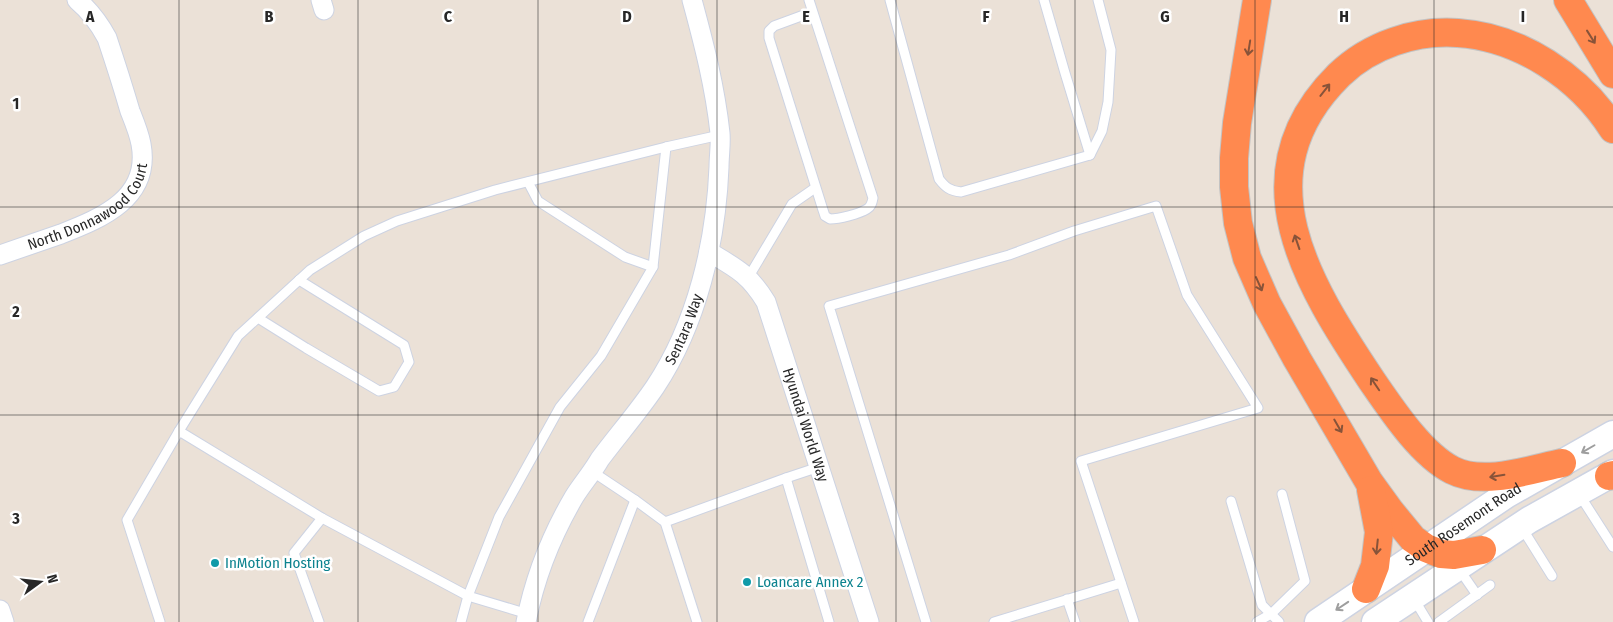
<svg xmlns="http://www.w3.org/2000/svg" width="1613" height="622" viewBox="0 0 1613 622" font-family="'Fira Sans Condensed',sans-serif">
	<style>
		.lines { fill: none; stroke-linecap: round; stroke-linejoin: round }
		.service-casing { stroke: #cdd3e2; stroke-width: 11 }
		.minor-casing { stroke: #cdd3e2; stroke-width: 21 }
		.secondary-casing { stroke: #cdd3e2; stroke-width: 29 }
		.motorway-casing { stroke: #c3c3c3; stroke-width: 30 }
		.service { stroke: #fff; stroke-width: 9 }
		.minor { stroke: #fff; stroke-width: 19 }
		.secondary { stroke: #fff; stroke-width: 26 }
		.motorway { stroke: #ff894f; stroke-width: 28 }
		.oneway { stroke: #885339 }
		.oneway2 { stroke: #9e9e9e }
		.grid { fill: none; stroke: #272727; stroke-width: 1; stroke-opacity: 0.55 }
		.culture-dot { fill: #0f9aa8; stroke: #fff; stroke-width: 2 }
		.labels { text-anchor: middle; stroke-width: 5; stroke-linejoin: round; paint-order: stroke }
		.street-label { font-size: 15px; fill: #272727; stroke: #fff }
		.culture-label { font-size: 15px; fill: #0d838f; stroke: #fff; text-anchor: start }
		.grid-label { font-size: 16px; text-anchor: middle; font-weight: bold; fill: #272727; stroke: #fff; stroke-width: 5; stroke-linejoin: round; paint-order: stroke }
	</style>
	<rect width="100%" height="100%" fill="#ebe1d7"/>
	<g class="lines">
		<g class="service-casing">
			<g id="service">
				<path d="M809,0l64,198c-1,5 -2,9 -6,11 -8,5 -28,10 -37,10l-5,-3 -2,-6 -54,-172v-7l5,-5 38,-14"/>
				<path d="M890,0l49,179c6,8 11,12 22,13l129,-37 12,-24 6,-29 3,-52 -13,-50"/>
				<polyline points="1044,0 1065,73 1090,155"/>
				<polyline points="528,182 538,201 625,257 653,267"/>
				<polyline points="748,278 792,204 815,188"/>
				<polyline points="258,318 306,348 379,391 394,387 409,362 404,345 299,280"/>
				<polyline points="593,472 635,500 665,522 786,478 829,622"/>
				<polyline points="786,478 819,467"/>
				<polyline points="1579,494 1613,547"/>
				<polyline points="1231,501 1262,605 1279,622"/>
				<polyline points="665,522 697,622"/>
				<polyline points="1522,528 1552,576"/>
				<polyline points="1459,569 1477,595"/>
				<polyline points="1067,599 1075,622"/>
				<polyline points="1414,599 1428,622"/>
				<polyline points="528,614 468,596 322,518 179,431 238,336 310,270 364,236 397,221 495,190 666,147 720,135"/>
				<polyline points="160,622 127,520 179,431"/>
				<polyline points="319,622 294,553 322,518"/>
				<polyline points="461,622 468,596 499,517 560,407 601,356 653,267 666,147"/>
				<polyline points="588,622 635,500"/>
				<polyline points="926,622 829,306 1009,255 1074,231 1156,206 1187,295 1258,408 1081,461 1134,622"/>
				<polyline points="994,622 1121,583"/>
				<polyline points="1257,622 1271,614 1305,581 1282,494"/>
				<polyline points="1439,622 1490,585"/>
			</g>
		</g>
		<g class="minor-casing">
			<g id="minor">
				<polyline points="321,0 324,10"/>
				<path id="s1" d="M709,252c27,16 40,22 57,50l103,320"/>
				<path id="s2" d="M0,255c20,-7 41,-14 61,-21 41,-16 90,-36 80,-90 -2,-11 -7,-23 -11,-33 -7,-24 -15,-49 -23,-73 -8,-15 -17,-27 -30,-38"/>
				<polyline points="0,610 4,622"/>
				<path id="s3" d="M526,622c9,-46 24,-84 48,-125 8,-13 18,-24 26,-38 18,-24 38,-47 55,-72 42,-63 61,-145 64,-220 0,-11 2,-23 1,-34 -5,-46 -16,-89 -28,-133"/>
			</g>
		</g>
		<g class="secondary-casing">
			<g id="secondary">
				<path id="s4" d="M1318,622l188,-127 107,-61"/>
				<polyline points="1375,622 1529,520 1613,473"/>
			</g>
		</g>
		<g class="motorway-casing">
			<g id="motorway">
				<polyline points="1257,0 1237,123 1234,158 1234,187 1238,223 1247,258 1267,304 1297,359 1369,482 1390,511 1413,539 1426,548 1441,554 1454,555 1482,550"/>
				<polyline points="1568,0 1613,74"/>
				<path d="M1562,463c-33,7 -79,23 -110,7 -31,-16 -60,-60 -80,-89 -64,-96 -134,-206 -33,-306 31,-30 76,-45 119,-42 62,4 122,44 155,96"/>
				<polyline points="1609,476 1613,475"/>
				<polyline points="1366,589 1375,566 1379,532 1371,490"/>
			</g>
		</g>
		<use href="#service" class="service"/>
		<use href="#minor" class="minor"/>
		<use href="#secondary" class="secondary"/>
		<use href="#motorway" class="motorway"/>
	</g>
	<defs><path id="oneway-shaft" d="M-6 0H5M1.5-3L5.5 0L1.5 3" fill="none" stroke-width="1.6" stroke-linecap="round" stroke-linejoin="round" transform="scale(1.25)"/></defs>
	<g class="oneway">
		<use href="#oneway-shaft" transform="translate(1591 37) rotate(58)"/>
		<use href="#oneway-shaft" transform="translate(1249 48) rotate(99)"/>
		<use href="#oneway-shaft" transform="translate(1325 90) rotate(-52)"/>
		<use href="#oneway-shaft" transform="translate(1297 242) rotate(-109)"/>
		<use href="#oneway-shaft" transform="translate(1259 284) rotate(66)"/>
		<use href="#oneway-shaft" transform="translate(1375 384) rotate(-124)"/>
		<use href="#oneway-shaft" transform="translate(1338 426) rotate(60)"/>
		<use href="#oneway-shaft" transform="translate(1497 476) rotate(171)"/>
		<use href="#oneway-shaft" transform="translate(1377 547) rotate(96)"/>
	</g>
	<g class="oneway2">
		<use href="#oneway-shaft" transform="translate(1588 449) rotate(150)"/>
		<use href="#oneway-shaft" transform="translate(1342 606) rotate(146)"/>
	</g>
	<path class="grid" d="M179,0v622M358,0v622M538,0v622M717,0v622M896,0v622M1075,0v622M1255,0v622M1434,0v622M0,207h1613M0,415h1613"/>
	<g class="culture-dot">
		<circle cx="215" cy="563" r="5"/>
		<circle cx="747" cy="582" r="5"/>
	</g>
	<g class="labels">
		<g class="street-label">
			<text dy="5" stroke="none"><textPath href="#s2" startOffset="104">North Donnawood Court</textPath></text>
			<text dy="5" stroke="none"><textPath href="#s3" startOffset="336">Sentara Way</textPath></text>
			<text dy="5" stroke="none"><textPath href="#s1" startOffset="206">Hyundai World Way</textPath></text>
			<text dy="5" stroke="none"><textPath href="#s4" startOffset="175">South Rosemont Road</textPath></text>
		</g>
		<g class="culture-label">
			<text x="225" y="568">InMotion Hosting</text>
			<text x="757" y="587">Loancare Annex 2</text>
		</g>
	</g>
	<g class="grid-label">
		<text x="90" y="22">A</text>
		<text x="269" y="22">B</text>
		<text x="448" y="22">C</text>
		<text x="627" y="22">D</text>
		<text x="806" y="22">E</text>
		<text x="986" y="22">F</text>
		<text x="1165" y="22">G</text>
		<text x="1344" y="22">H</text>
		<text x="1523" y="22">I</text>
		<text x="16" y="109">1</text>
		<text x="16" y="317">2</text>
		<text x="16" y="524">3</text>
	</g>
	<g transform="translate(40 582) rotate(75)" stroke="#ffffff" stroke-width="4" paint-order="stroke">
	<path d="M0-4L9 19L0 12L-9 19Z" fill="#272727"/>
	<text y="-8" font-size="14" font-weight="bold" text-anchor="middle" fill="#272727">N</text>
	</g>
</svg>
